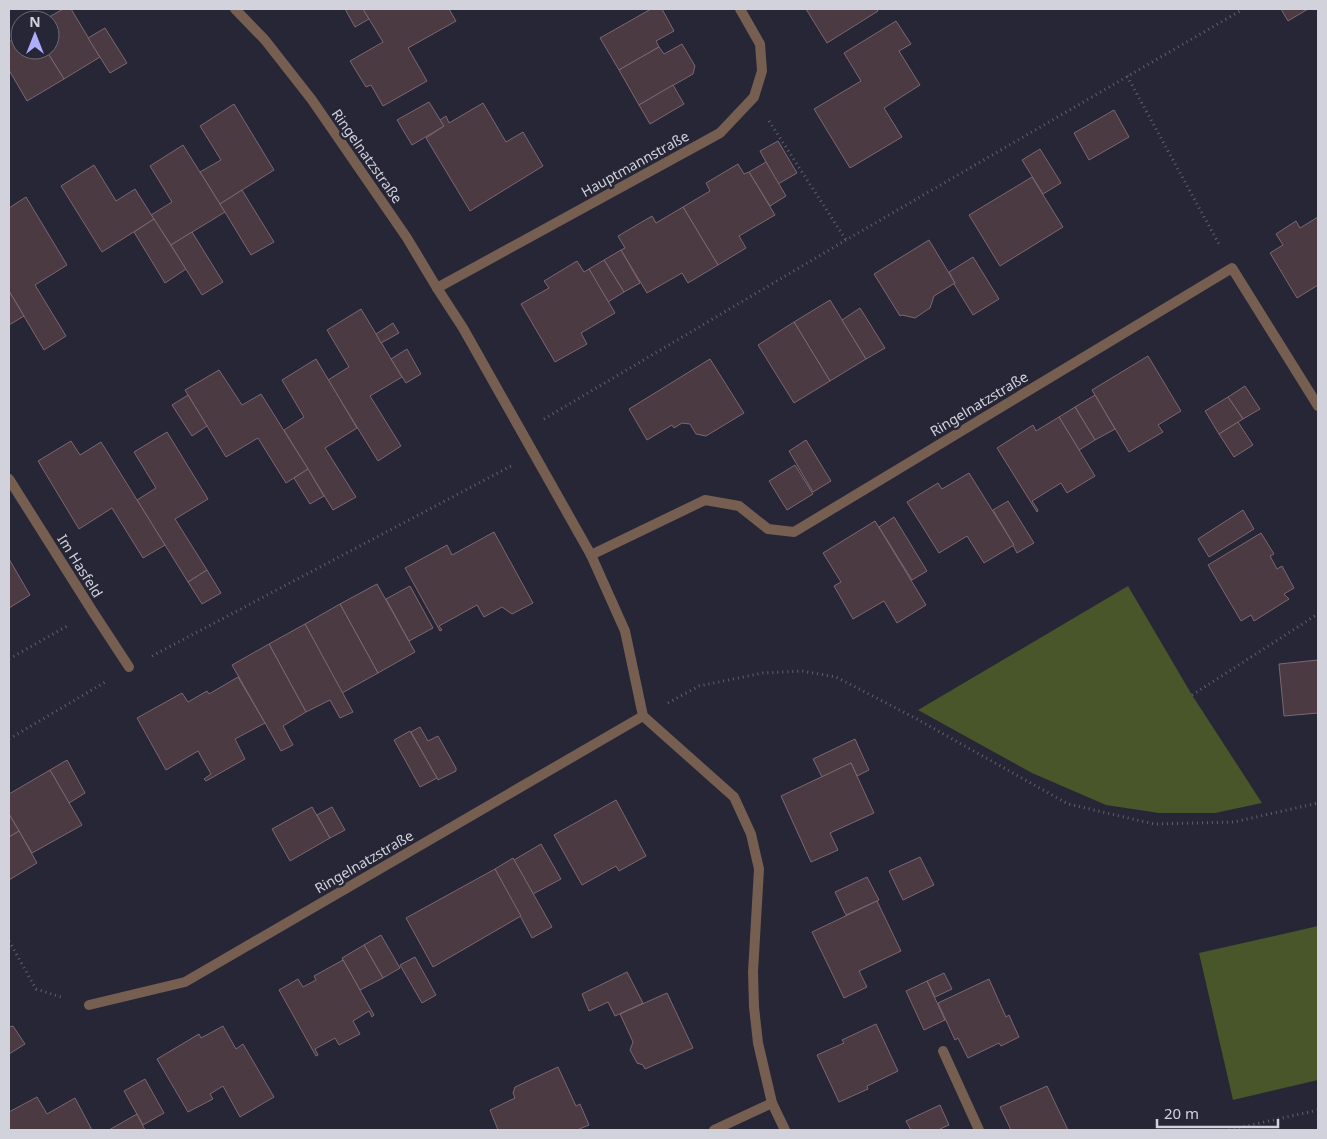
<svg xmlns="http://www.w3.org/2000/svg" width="1327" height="1139" viewBox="0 0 1327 1139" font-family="'Noto Sans',sans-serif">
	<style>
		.green { fill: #485629 }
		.building { fill: #4c3a42; stroke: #7b6771 }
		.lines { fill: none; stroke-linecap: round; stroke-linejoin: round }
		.path { stroke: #60616f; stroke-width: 3; stroke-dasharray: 1 4; stroke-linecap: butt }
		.street { stroke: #765e51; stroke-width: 10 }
		.labels { text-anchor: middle; stroke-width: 5; stroke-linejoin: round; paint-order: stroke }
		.street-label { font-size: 14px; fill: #d1d2dc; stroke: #262636 }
	</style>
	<rect width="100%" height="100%" fill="#262636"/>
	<g class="green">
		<polygon points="1128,586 1192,695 1262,803 1215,813 1159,813 1106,805 1032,773 918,710"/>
		<polygon points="1318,926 1318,1080 1233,1100 1199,953"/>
	</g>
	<g class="building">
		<polygon points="63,9 71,9 100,57 64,79 46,50 50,50 50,20 44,20"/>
		<polygon points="345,9 363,9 369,19 355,27"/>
		<polygon points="363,9 449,9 456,21 408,48 427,81 383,106 371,85 366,87 350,61 383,42"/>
		<polygon points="651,9 662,9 674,31 656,41 659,47 619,70 600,38"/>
		<polygon points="806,9 876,9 878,11 827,43"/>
		<polygon points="1281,9 1308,9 1288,21"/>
		<polygon points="896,21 911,44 899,51 920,85 884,108 902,137 850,168 814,109 861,81 844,53"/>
		<polygon points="105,28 127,63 110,73 88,38"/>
		<polygon points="20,35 20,50 46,50 64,79 27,101 9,70 9,42"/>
		<polygon points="682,44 695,66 693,74 639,105 619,70 659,47 664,54"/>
		<polygon points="673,85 684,104 650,124 639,105"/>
		<polygon points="429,102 444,126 412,145 397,120"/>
		<polygon points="483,103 506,142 523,132 543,166 470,211 426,138 444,126 440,120 446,116 449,123"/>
		<polygon points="234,104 274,170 220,204 200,172 221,160 200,126"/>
		<polygon points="1114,110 1129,137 1089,160 1074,133"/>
		<polygon points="778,141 797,173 778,184 760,151"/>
		<polygon points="183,145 225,212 171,245 151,215 172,202 150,166"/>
		<polygon points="1040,149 1061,183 1043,194 1022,160"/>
		<polygon points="766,162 786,196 770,206 749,172"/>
		<polygon points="738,164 744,174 749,172 775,215 739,236 746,248 718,265 683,207 710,191 706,183"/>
		<polygon points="94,165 116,201 135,189 154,219 102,252 61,186"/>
		<polygon points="1032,177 1063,227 1000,266 969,215"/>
		<polygon points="242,190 274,242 251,255 220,204"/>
		<polygon points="26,197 67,265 35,285 66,336 44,350 9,291 9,208"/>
		<polygon points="683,207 718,265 688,283 682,273 647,293 621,250 625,248 618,236 652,216 656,223"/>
		<polygon points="1318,217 1318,285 1297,298 1270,253 1283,245 1276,234 1296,221 1300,228"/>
		<polygon points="154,219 186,269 165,283 134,232"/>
		<polygon points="192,232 223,282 202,295 171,245"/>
		<polygon points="929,240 955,283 934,296 930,308 915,318 902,315 900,316 874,274"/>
		<polygon points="621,250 640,283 624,292 604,260"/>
		<polygon points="973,257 999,299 973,315 954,284 955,283 949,272"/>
		<polygon points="604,260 624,292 608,302 589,269"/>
		<polygon points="577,261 584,272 589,269 615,313 581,333 587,344 555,362 521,304 549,288 544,281"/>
		<polygon points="9,291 24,316 9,325"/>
		<polygon points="830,300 866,359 830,381 794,322"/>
		<polygon points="860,308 885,348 866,359 842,320"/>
		<polygon points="361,309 402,377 370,396 401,446 378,461 328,380 349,367 327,330"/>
		<polygon points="794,322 830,381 794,403 758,345"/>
		<polygon points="393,323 399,333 381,343 376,334"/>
		<polygon points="407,349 421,374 406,383 391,359"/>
		<polygon points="1148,356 1181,411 1158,425 1163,432 1129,452 1092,390"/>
		<polygon points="316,359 357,428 325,448 356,497 333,510 284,430 304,417 282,380"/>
		<polygon points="710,359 744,413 706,436 696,434 690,424 682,423 674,428 672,425 647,440 629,409"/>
		<polygon points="219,370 242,405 261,394 308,469 286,483 258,438 226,457 185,390"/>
		<polygon points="1245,386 1260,409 1243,419 1228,397"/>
		<polygon points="188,395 207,426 192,436 172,405"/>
		<polygon points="1095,395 1115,429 1095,440 1075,407"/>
		<polygon points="1228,397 1243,419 1219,434 1205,411"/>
		<polygon points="1075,407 1095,440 1079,450 1059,417"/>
		<polygon points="1059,417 1095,476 1067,493 1061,483 1032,501 1038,510 1037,512 997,448 1033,425 1036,431"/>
		<polygon points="1238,422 1253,445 1234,457 1219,434"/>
		<polygon points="167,432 208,499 175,519 207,570 188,582 137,500 156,488 134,452"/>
		<polygon points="806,440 831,481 813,492 789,451"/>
		<polygon points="71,441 80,455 101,442 165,545 143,558 112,508 79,529 38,461"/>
		<polygon points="795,465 813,494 787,510 769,481"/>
		<polygon points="308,469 324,496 310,504 294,478"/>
		<polygon points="969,473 1014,545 984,563 967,536 939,553 907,502 938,483 942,489"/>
		<polygon points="1008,501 1034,543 1017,553 1013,545 1014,545 993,510"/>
		<polygon points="1243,510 1254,529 1209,557 1198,539"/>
		<polygon points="894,517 927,571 912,580 879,527"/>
		<polygon points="875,521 926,605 897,623 884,601 853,619 834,586 841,582 823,553"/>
		<polygon points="494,532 533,603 512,614 502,607 484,617 477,605 439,626 442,630 440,631 405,568 447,545 452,555"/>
		<polygon points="1261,533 1274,554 1270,556 1277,569 1282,566 1294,588 1284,594 1289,599 1254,621 1251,615 1241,621 1208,565"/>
		<polygon points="9,559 30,595 9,608"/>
		<polygon points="207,570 221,593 202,604 188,582"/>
		<polygon points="377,584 415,652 378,673 340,604"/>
		<polygon points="410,586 433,628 409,641 386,599"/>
		<polygon points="340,604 378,673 342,693 305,624"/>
		<polygon points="305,624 353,712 340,718 330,700 306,712 269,644"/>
		<polygon points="269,644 306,712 283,726 293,745 281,751 232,665"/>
		<polygon points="1318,660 1318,713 1284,716 1279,664"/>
		<polygon points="238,677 265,723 235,739 245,759 206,781 204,779 211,774 198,751 166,770 137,718 182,693 188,702 207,691 209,694"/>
		<polygon points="420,727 428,741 438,736 456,768 456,771 438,780 437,778 411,732"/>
		<polygon points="410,731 437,778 420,787 394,740"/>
		<polygon points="855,739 869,770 857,776 851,763 822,777 813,759"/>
		<polygon points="67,760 85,793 69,803 50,770"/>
		<polygon points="851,763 874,813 830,833 838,850 811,862 781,796"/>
		<polygon points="50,770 82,825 32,853 9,814 9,794"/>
		<polygon points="616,800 646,856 619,871 616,866 582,885 554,835"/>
		<polygon points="312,807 330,838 290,861 272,829"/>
		<polygon points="332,807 345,830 330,838 317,815"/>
		<polygon points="9,814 19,831 9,837"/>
		<polygon points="19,831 37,863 9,880 9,837"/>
		<polygon points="541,844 561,879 533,894 514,860"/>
		<polygon points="920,857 934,885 903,900 889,871"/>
		<polygon points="513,858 552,927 532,938 495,869"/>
		<polygon points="495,869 521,916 433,967 406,918"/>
		<polygon points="867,877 879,900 846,915 835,892"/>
		<polygon points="877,901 901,951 859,971 867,987 844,998 812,932"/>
		<polygon points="381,935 400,968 383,978 364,945"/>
		<polygon points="364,945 383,978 360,990 342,958"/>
		<polygon points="415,957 436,995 422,1003 400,965"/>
		<polygon points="343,960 374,1015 372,1017 369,1011 353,1021 360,1034 339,1045 335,1038 315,1049 318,1055 316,1056 279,990 298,979 303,987 316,980 314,976"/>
		<polygon points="627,972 643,1003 615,1016 608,1002 589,1011 582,994"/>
		<polygon points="944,973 952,989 935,997 927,981"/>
		<polygon points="989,979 1006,1017 1009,1015 1019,1037 1001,1046 999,1043 968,1058 958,1038 955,1040 938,1003"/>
		<polygon points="927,981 945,1020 924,1030 906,991"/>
		<polygon points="667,993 693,1048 645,1069 643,1065 637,1063 630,1050 633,1042 620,1014"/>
		<polygon points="876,1024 898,1071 867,1086 868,1089 839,1102 817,1055 844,1043 842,1040"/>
		<polygon points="13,1026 25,1044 9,1054 9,1027"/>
		<polygon points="223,1026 236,1049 243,1044 274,1097 240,1117 223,1086 210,1094 213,1099 188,1112 157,1059 199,1034 201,1038"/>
		<polygon points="558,1067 576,1106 580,1104 589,1125 577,1130 498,1130 490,1110 515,1098 513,1093 515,1087"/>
		<polygon points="145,1079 164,1113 143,1125 124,1091"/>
		<polygon points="1047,1086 1068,1130 1011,1130 1000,1107"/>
		<polygon points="37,1097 47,1114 75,1098 92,1130 9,1130 9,1112"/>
		<polygon points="940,1105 949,1125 938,1130 911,1130 906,1121"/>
		<polygon points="137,1114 145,1130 109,1130"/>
	</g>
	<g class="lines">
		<g class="path">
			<polyline points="1127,76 1220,246"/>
			<polyline points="769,121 846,240"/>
			<polyline points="544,419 846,240 1240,11 1239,9"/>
			<polyline points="152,656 511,466"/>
			<polyline points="9,659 69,625"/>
			<polyline points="1192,695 1318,614"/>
			<polyline points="668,703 699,686 763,673 802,671 836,677 915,718 1068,804 1154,824 1234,822 1318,803"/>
			<polyline points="9,739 107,681"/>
			<polyline points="9,941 36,989 64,998"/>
			<polyline points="1229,1130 1318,1110"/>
		</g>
		<g class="street">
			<polyline points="235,9 265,40 312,100 407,238 437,288 463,328 591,555 625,631 643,716 734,797 751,834 759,869 753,972 754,1007 758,1043 772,1103 785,1130"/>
			<polyline points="437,288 720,133 754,97 762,71 760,44 740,9"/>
			<polyline points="9,479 93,612 129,667"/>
			<polyline points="591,555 705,500 739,506 768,529 794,532 1232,268 1318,406"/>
			<polyline points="89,1005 185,982 643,716"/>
			<polyline points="943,1051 979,1130"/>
			<polyline points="714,1130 772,1103"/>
		</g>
	</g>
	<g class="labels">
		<g class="street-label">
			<text transform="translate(367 156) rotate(55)" y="5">Ringelnatzstraße</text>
			<text transform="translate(635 164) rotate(-29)" y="5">Hauptmannstraße</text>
			<text transform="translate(979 404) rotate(-31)" y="5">Ringelnatzstraße</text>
			<text transform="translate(80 566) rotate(58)" y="5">Im Hasfeld</text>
			<text transform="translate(364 862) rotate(-30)" y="5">Ringelnatzstraße</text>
		</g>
	</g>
	<rect width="1327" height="1139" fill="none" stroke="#d1d2dc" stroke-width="20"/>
	<g transform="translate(35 35)"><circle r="24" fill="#262636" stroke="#6a6b78"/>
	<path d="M0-4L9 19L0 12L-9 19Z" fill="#afaefa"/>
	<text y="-8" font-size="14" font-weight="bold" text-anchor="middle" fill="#d1d2dc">N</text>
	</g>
	<path d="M1157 1119v8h121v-8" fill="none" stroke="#d1d2dc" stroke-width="2.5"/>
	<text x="1164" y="1119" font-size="15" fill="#d1d2dc" stroke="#262636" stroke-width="4" paint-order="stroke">20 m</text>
</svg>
